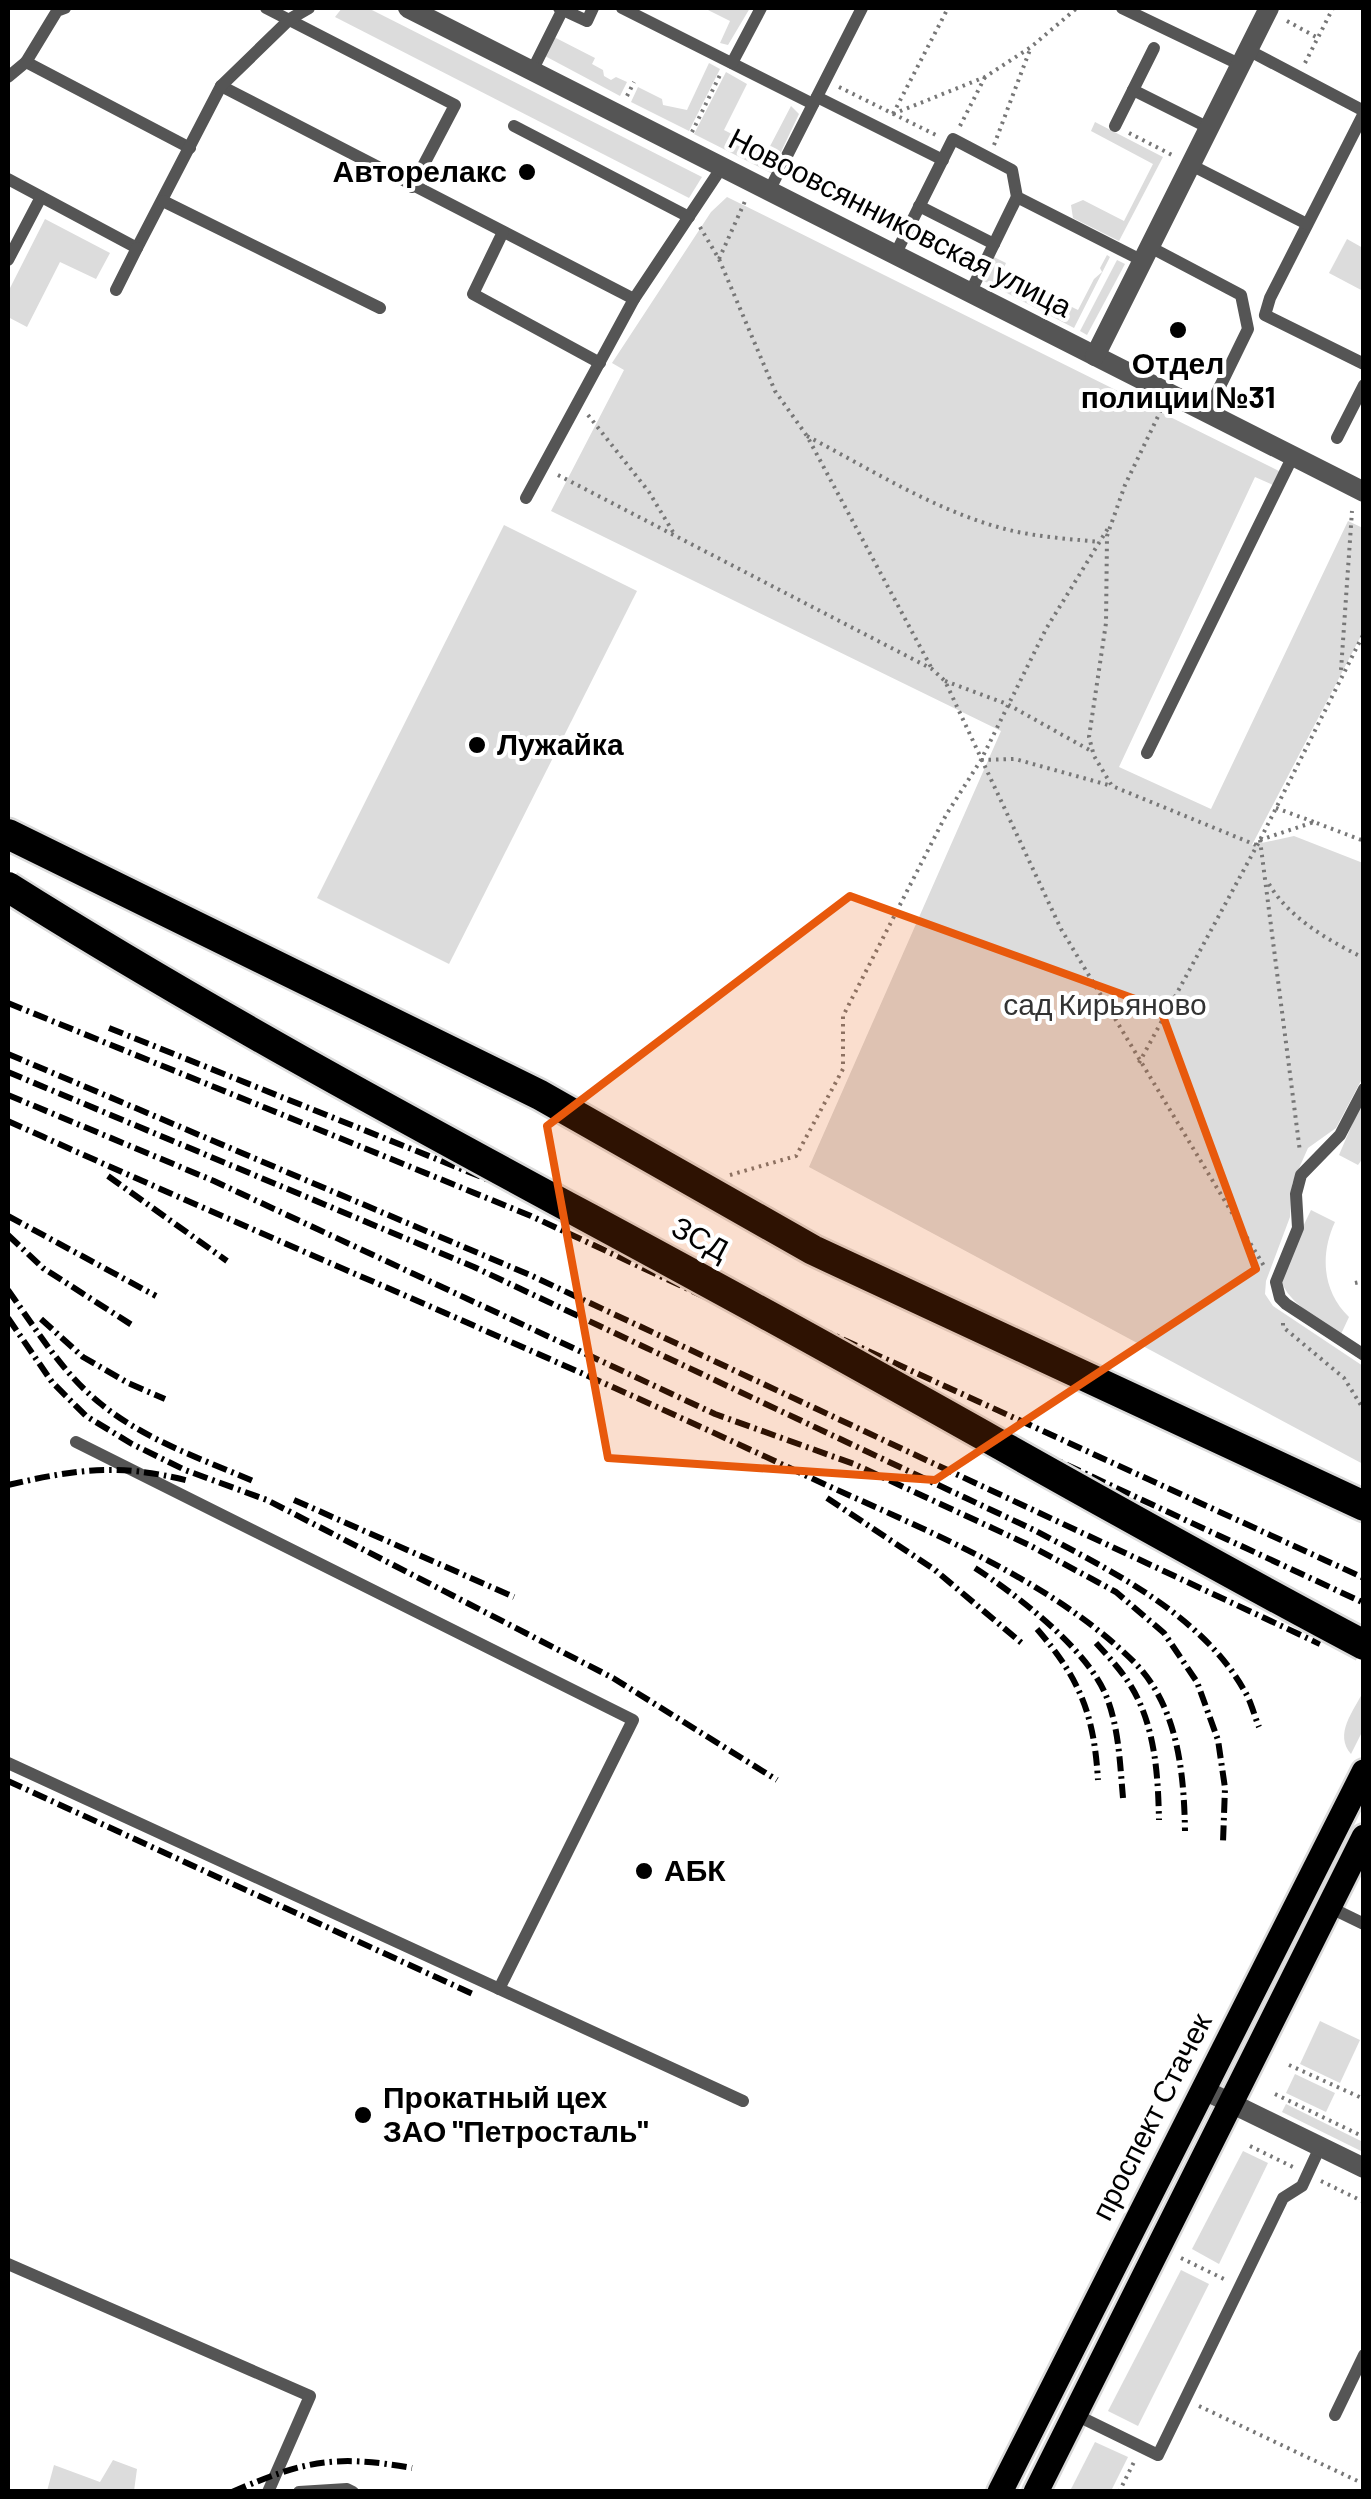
<svg xmlns="http://www.w3.org/2000/svg" width="1371" height="2499" viewBox="0 0 1371 2499" font-family="Barlow,sans-serif">
	<style>
		.green { fill: #dcdcdc }
		.lines { fill: none; stroke-linecap: round; stroke-linejoin: round }
		.primary-casing { stroke: #dbdbdb; stroke-width: 30 }
		.motorway-casing { stroke: #dbdbdb; stroke-width: 35 }
		.path { stroke: #777; stroke-width: 4; stroke-dasharray: 2.5 5; stroke-linecap: butt }
		.service { stroke: #555; stroke-width: 12 }
		.minor { stroke: #555; stroke-width: 20 }
		.primary { stroke: #000; stroke-width: 25 }
		.motorway { stroke: #000; stroke-width: 30 }
		.rail { stroke: #000; stroke-width: 6; stroke-dasharray: 15 5 2.5 5; stroke-linecap: butt }
		.motorway-bridge-casing { stroke: #dbdbdb; stroke-width: 35; stroke-linecap: butt }
		.motorway-bridge { stroke: #000; stroke-width: 30 }
		.marked { fill: #e8590c; fill-opacity: 0.2; stroke: #e8590c; stroke-width: 8; stroke-linejoin: round }
		.poi-dot { fill: #000; stroke: #fff; stroke-width: 4 }
		.labels { text-anchor: middle; stroke-width: 8; stroke-linejoin: round; paint-order: stroke }
		.poi-label { font-size: 30px; font-weight: bold; fill: #000; stroke: #fff; text-anchor: start }
		.street-label { font-size: 30px; fill: #000; stroke: #fff }
		.park-label { font-size: 30px; fill: #333; stroke: #fff }
	</style>
	<rect width="100%" height="100%" fill="#fff"/>
	<g class="green">
		<polygon points="342,8 368,8 702,177 689,198 335,17"/>
		<polygon points="704,8 750,8 728,45 720,43 730,21"/>
		<polygon points="554,37 595,58 592,64 603,70 604,76 611,80 616,77 627,82 620,96 545,56"/>
		<polygon points="709,63 720,69 689,131 631,102 638,87 662,99 663,105 687,110"/>
		<polygon points="726,72 747,84 724,130 767,152 791,106 799,114 771,173 694,134"/>
		<polygon points="1095,122 1163,157 1119,241 1073,218 1071,205 1083,200 1124,221 1153,164 1091,131"/>
		<polygon points="727,197 1281,472 1273,485 1255,477 1119,767 1211,809 1348,521 1363,528 1363,632 1252,845 1294,836 1363,863 1363,1077 1336,1128 1308,1148 1292,1184 1290,1217 1266,1281 1265,1294 1273,1306 1363,1366 1363,1464 809,1167 1001,731 551,511 624,370 612,363 711,212"/>
		<polygon points="45,219 110,253 96,279 60,262 27,327 8,317 8,292"/>
		<polygon points="1347,239 1363,248 1363,291 1329,273"/>
		<polygon points="1107,255 1110,257 1074,328 982,280 994,257 1006,263 1002,272 1012,278 1013,283 1019,287 1025,284 1078,310 1094,279 1102,272 1100,268"/>
		<polygon points="1117,260 1125,264 1087,335 1080,331"/>
		<polygon points="504,525 637,591 449,964 317,898"/>
		<polygon points="1363,1099 1363,1158 1358,1165 1339,1155"/>
		<path d="M1311,1210l24,12c-15,32 -13,69 14,95l-8,17c-21,-15 -59,-33 -61,-60z"/>
		<path d="M1363,1692v38l-12,24c-17,-20 2,-42 12,-62z"/>
		<polygon points="1320,2021 1360,2040 1340,2083 1300,2064"/>
		<polygon points="1295,2074 1335,2093 1326,2112 1286,2093"/>
		<polygon points="1286,2104 1363,2142 1363,2152 1282,2112"/>
		<polygon points="1243,2151 1268,2163 1219,2264 1192,2249"/>
		<polygon points="1181,2270 1209,2284 1138,2426 1108,2411"/>
		<polygon points="1095,2442 1128,2457 1111,2491 1070,2491"/>
		<polygon points="113,2460 137,2469 134,2491 47,2491 54,2465 100,2482"/>
	</g>
	<g class="lines">
		<g class="primary-casing">
			<g id="primary">
				<polyline points="1000,2492 1364,1772"/>
				<polyline points="1036,2492 1364,1837"/>
			</g>
		</g>
		<g class="motorway-casing">
			<polyline id="motorway" points="8,834 540,1095 813,1250 1364,1506"/>
		</g>
		<g class="path">
			<polyline points="1287,21 1318,38"/>
			<polyline points="1305,63 1333,8"/>
			<polyline points="839,87 938,136"/>
			<polyline points="627,96 634,82"/>
			<polyline points="893,114 985,77 1031,47 1077,8"/>
			<polyline points="893,114 948,8"/>
			<polyline points="960,126 985,77"/>
			<polyline points="692,132 721,73"/>
			<polyline points="1129,133 1174,156"/>
			<polyline points="994,145 1031,47"/>
			<polyline points="700,227 719,259 775,391 807,436 932,669"/>
			<polyline points="719,259 746,199"/>
			<polyline points="1161,410 1125,485 1107,536 1106,623 1089,737 1094,756 1112,786 1256,845"/>
			<polyline points="588,415 649,492 673,532"/>
			<path d="M807,436c65,34 130,76 202,94 29,7 61,9 91,12"/>
			<polyline points="558,475 932,669 945,681 1061,929 1264,1266"/>
			<polyline points="1341,670 1352,511"/>
			<polyline points="945,681 1007,704 1093,752"/>
			<polyline points="981,760 1015,759 1112,786"/>
			<polyline points="1276,808 1314,822"/>
			<polyline points="1260,840 1300,1152"/>
			<polyline points="1260,840 1314,822 1364,841"/>
			<path d="M1269,884c20,34 60,57 95,74"/>
			<polyline points="1139,1063 1260,840 1364,633"/>
			<polyline points="730,1175 796,1156 843,1069 843,1016 946,815 981,760 1046,629 1110,525"/>
			<polyline points="1355,1283 1364,1281"/>
			<polyline points="1283,1323 1283,1327 1344,1378 1364,1410"/>
			<polyline points="1289,2065 1364,2099"/>
			<polyline points="1275,2094 1364,2137"/>
			<polyline points="1250,2146 1295,2168"/>
			<polyline points="1321,2181 1364,2202"/>
			<polyline points="1181,2258 1226,2280"/>
			<polyline points="1199,2406 1364,2484"/>
			<polyline points="1119,2492 1135,2460"/>
		</g>
		<g class="service">
			<polyline points="266,8 455,105 412,187"/>
			<polyline points="559,8 587,21 593,8"/>
			<polyline points="622,8 813,104"/>
			<polyline points="1122,8 1241,65"/>
			<polyline points="1248,50 1364,111"/>
			<polyline points="26,62 190,148"/>
			<polyline points="732,63 761,8"/>
			<polyline points="532,71 563,9"/>
			<polyline points="8,77 26,62 57,11 65,8"/>
			<polyline points="221,86 634,299"/>
			<polyline points="1133,90 1209,128"/>
			<polyline points="817,97 943,160"/>
			<polyline points="1364,113 1270,298 1265,315 1364,364"/>
			<polyline points="514,126 689,217"/>
			<polyline points="1115,126 1154,48"/>
			<polyline points="1191,165 1307,224"/>
			<polyline points="8,179 137,248 221,86 290,19 309,8"/>
			<polyline points="769,191 862,8"/>
			<polyline points="163,201 380,308"/>
			<polyline points="919,206 994,244"/>
			<polyline points="503,232 473,294 600,363"/>
			<polyline points="1150,247 1241,295 1248,329 1207,413"/>
			<polyline points="895,255 953,139 1012,170 1017,197 1143,261"/>
			<polyline points="8,260 41,197"/>
			<polyline points="116,290 137,248"/>
			<polyline points="970,293 1017,197"/>
			<polyline points="1337,438 1364,385"/>
			<polyline points="526,498 634,299 722,167"/>
			<polyline points="1147,753 1293,456"/>
			<polyline points="1364,1089 1340,1135 1301,1175 1296,1194 1298,1228 1276,1282 1280,1298 1286,1304 1364,1355"/>
			<polyline points="76,1442 633,1720 499,1989"/>
			<polyline points="8,1763 743,2101"/>
			<polyline points="1329,1907 1364,1924"/>
			<polyline points="8,2264 310,2396 268,2492"/>
			<polyline points="1074,2414 1158,2455 1283,2198 1302,2186 1320,2147"/>
			<polyline points="1335,2415 1364,2355"/>
			<polyline points="299,2492 347,2489 353,2492"/>
		</g>
		<g class="minor">
			<polyline points="408,8 1364,492"/>
			<polyline points="1095,356 1269,8"/>
			<polyline points="1202,2089 1364,2168"/>
		</g>
		<use href="#primary" class="primary"/>
		<use href="#motorway" class="motorway"/>
		<g class="rail">
			<polyline points="8,1003 531,1216 1364,1603"/>
			<polyline points="109,1028 534,1198 1364,1578"/>
			<polyline points="8,1054 530,1275 1320,1644"/>
			<path d="M8,1072l466,195 560,263c74,39 167,84 210,160 7,11 10,25 15,37"/>
			<polyline points="8,1095 214,1181 715,1414 854,1464 1029,1545 1116,1592 1164,1633 1197,1682 1218,1740 1225,1788 1223,1842"/>
			<path d="M8,1121c261,118 526,227 786,349 114,54 250,103 340,192 44,44 50,111 51,169"/>
			<polyline points="108,1176 227,1261"/>
			<polyline points="8,1216 156,1296"/>
			<polyline points="8,1235 43,1268 135,1327"/>
			<path d="M8,1290c28,39 55,84 93,114 44,36 101,55 152,77"/>
			<polyline points="8,1318 52,1382 86,1416 132,1444 185,1470 267,1500 613,1678 777,1780"/>
			<polyline points="41,1319 83,1357 128,1383 165,1399"/>
			<path d="M8,1485c69,-16 111,-22 181,-4"/>
			<polyline points="827,1498 935,1570 1024,1645"/>
			<polyline points="294,1500 514,1597"/>
			<path d="M975,1568c42,27 114,82 132,130 12,31 13,67 16,100"/>
			<path d="M1037,1629c43,50 57,85 61,151"/>
			<path d="M1096,1643c11,12 22,24 31,37 28,41 31,93 32,140"/>
			<polyline points="8,1781 475,1995"/>
			<path d="M232,2492c72,-31 102,-38 180,-24"/>
		</g>
		<g class="motorway-bridge-casing">
			<path id="motorway-bridge" d="M8,887c246,155 506,289 761,429 199,109 394,223 595,329"/>
		</g>
		<use href="#motorway-bridge" class="motorway-bridge"/>
	</g>
	<path class="marked" d="M850,896l310,112 96,261 -321,211 -327,-22 -61,-332z"/>
	<g class="poi-dot">
		<circle cx="527" cy="172" r="10"/>
		<circle cx="1178" cy="330" r="10"/>
		<circle cx="477" cy="745" r="10"/>
		<circle cx="644" cy="1871" r="10"/>
		<circle cx="363" cy="2115" r="10"/>
	</g>
	<g class="labels">
		<g class="poi-label">
			<text x="507" y="182" text-anchor="end">Авторелакс</text>
			<text x="1178" y="374" text-anchor="middle">Отдел<tspan x="1178" dy="34">полиции №31</tspan></text>
			<text x="497" y="755">Лужайка</text>
			<text x="664" y="1881">АБК</text>
			<text x="383" y="2108">Прокатный цех<tspan x="383" dy="34">ЗАО "Петросталь"</tspan></text>
		</g>
		<g class="street-label">
			<text transform="translate(900 223) rotate(27)" y="10">Новоовсянниковская улица</text>
			<text transform="translate(700 1239) rotate(28)" y="10">ЗСД</text>
			<text transform="translate(1152 2117) rotate(-63)" y="10">проспект Стачек</text>
		</g>
		<g class="park-label">
			<text x="1105" y="1015">сад Кирьяново</text>
		</g>
	</g>
	<rect width="1371" height="2499" fill="none" stroke="#000000" stroke-width="20"/>
</svg>
